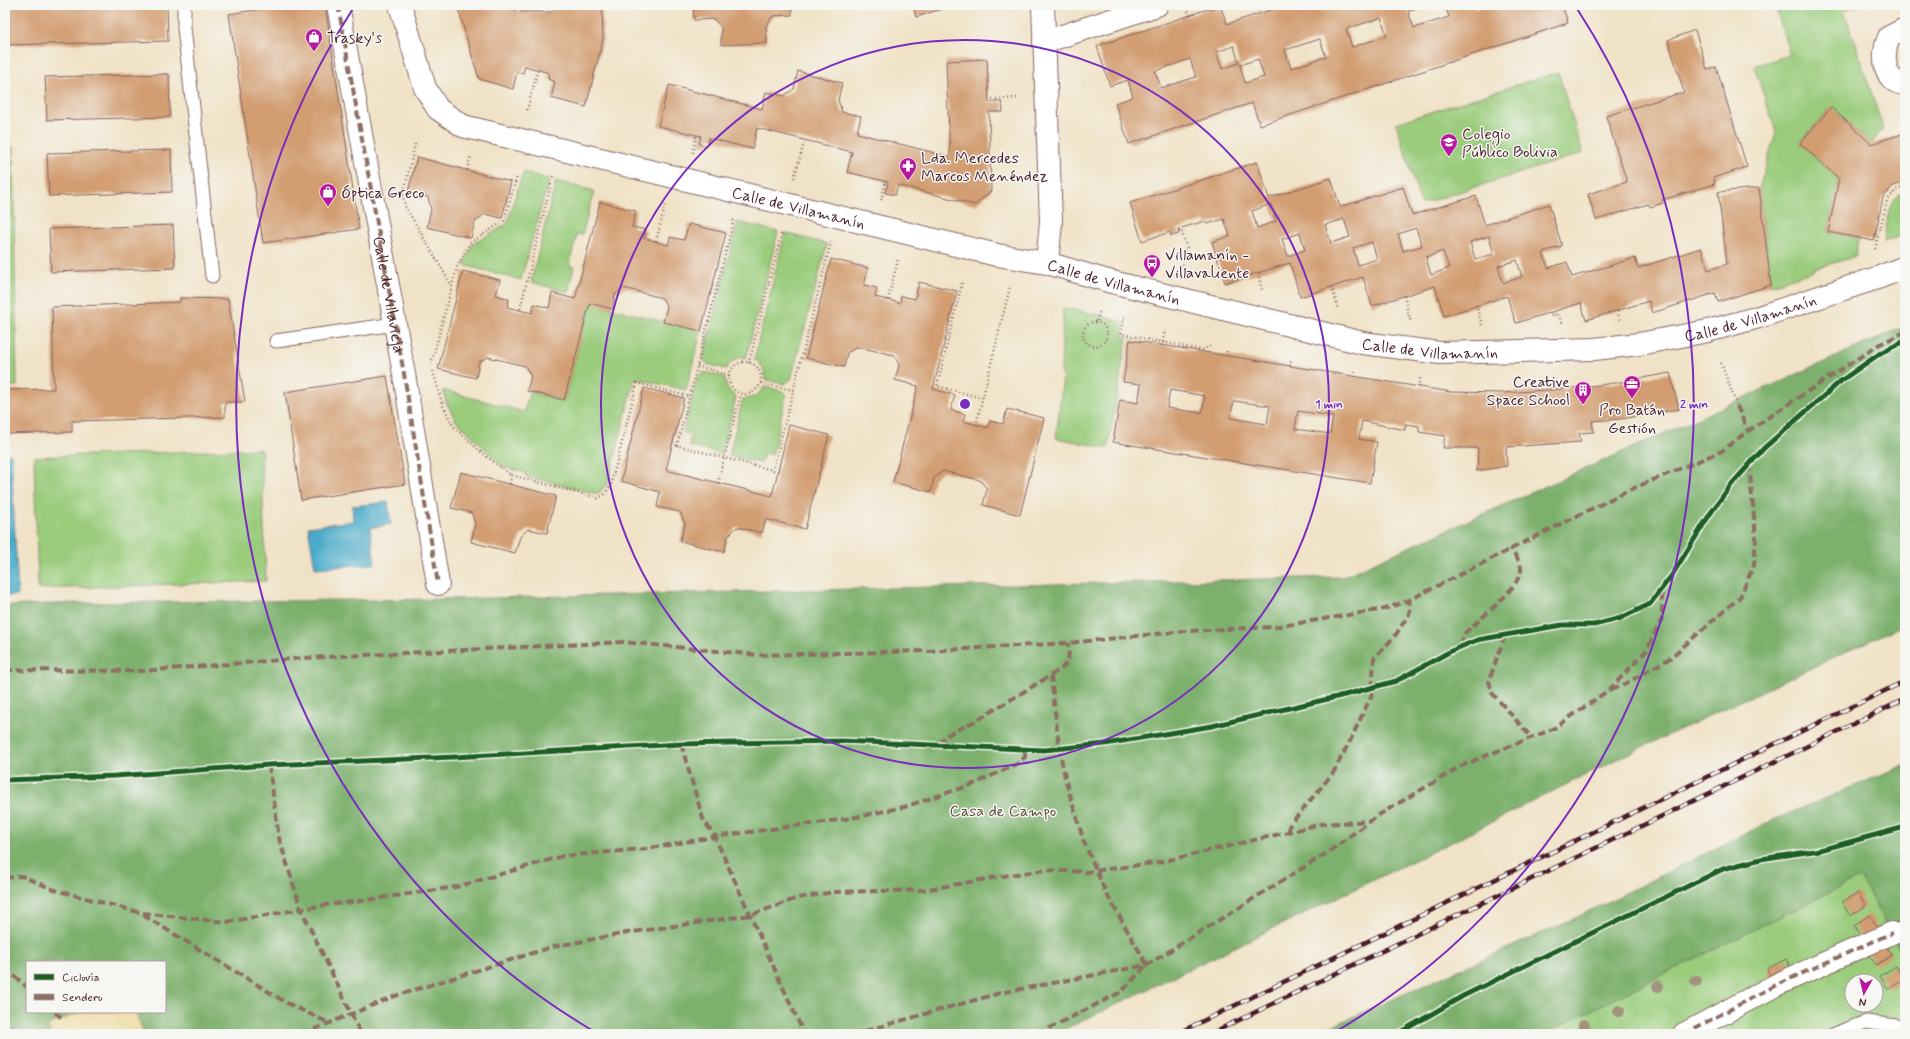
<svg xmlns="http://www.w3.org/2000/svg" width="1910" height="1039" viewBox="0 0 1910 1039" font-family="Mynerve,sans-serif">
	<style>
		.green { fill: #9acc7c; stroke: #727654; fill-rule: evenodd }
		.forest { fill: #7bb06c; stroke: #62684c; fill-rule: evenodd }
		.sand { fill: #eeda9e; stroke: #9c7c64 }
		.water { fill: #4aabc9; stroke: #4a657a }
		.building { fill: #d29d71; fill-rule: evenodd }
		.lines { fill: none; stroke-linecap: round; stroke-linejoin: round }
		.lane-casing { stroke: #846361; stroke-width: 15 }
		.street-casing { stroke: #846361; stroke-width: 24 }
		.path { stroke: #846361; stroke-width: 2.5; stroke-dasharray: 1 3; stroke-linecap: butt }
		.lane { stroke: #fff; stroke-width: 13 }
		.street { stroke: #fff; stroke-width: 22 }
		.rail-casing { stroke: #4a1f2b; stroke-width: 4.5 }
		.rail { stroke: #f6f6f2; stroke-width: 3; stroke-dasharray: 9; stroke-linecap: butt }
		.quiet { stroke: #8d6e63; stroke-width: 4; stroke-dasharray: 8 4; stroke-linecap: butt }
		.cycleway-casing { stroke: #f6f6f2; stroke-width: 8 }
		.cycleway { stroke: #1b5e20; stroke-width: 5 }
		.tree { fill: #a2937e }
		.ring { fill: none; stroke: #7b2cbf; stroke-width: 2 }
		.labels { text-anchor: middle; stroke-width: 3; stroke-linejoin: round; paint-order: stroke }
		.poi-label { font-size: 16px; fill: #4a1f2b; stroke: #f6f6f2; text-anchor: start }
		.street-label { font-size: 16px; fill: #4a1f2b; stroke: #f6f6f2 }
		.park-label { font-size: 16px; fill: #625343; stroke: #f6f6f2 }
		.centre { fill: #7b2cbf; stroke: #f6f6f2; stroke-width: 2 }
		.ring-label { font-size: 12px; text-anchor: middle; font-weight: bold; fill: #7b2cbf; stroke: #f6f6f2; stroke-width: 3; stroke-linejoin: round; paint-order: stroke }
	</style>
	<rect width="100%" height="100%" fill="#f6f6f2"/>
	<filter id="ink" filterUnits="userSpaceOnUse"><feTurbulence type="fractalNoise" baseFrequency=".025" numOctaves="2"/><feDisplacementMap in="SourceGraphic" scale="8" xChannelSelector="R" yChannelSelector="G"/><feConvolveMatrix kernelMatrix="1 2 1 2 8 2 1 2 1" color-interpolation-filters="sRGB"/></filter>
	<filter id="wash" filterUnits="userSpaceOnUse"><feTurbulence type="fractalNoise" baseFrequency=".012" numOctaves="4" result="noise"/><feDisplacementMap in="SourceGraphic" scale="16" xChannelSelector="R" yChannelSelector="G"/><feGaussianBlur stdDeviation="0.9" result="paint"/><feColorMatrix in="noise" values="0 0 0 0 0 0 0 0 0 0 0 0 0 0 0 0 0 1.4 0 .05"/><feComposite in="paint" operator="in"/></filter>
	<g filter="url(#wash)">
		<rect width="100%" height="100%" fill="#f0e2c6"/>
		<g class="green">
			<polygon points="1775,5 1860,5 1844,10 1883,128 1871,144 1831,107 1800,143 1839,179 1828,232 1859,238 1856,256 1814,269 1814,271 1771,285 1759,189 1776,132 1754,66 1790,55"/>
			<polygon points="1558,72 1583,153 1421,204 1396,123"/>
			<polygon points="5,147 13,147 17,386 5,386"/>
			<polygon points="523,172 549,179 521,280 464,265 473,244 507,224"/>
			<polygon points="556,181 594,191 582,235 577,234 569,265 574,267 568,292 531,282"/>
			<path d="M1905,192v42l-21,8c3,-17 2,-44 21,-50z"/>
			<path d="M738,222l40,10 -32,126c-9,-3 -15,4 -20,11l-19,-5 -4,-6z"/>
			<path d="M785,233l42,11 -36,135 -7,5 -19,-5c0,-9 -3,-15 -11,-20z"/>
			<polygon points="590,303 701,331 686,390 635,378 608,483 599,493 594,493 525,476 525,472 503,467 465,429 456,421 446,402 443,390 524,412 530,392 564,400"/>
			<polygon points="1063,308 1099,315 1125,323 1122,336 1127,337 1108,448 1056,438 1063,377 1061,376"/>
			<polygon points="704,372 724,377 728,390 736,397 721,454 689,446 691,435 683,432 697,378"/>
			<path d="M764,387l18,4 4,5 -14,59 -8,-2 -3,10 -32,-7 14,-57c9,0 17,-4 21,-12z"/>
			<polygon points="261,449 266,581 38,589 34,457"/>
			<path d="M1860,877l45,82v75h-363zM1852,981h24v24h-24z"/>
		</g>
		<g class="forest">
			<path d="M1905,326v298l-288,135 -163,82 -399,193h-1050v-428l70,-3 373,-4 894,-22zM27,962h138v50h-138z"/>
			<polygon points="1905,765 1905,959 1860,877 1543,1034 1314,1034 1567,922 1771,821"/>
		</g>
		<polygon class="sand" points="82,1012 135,1012 144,1034 51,1034 48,1025"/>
		<g class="water">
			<polygon points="11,454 18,595 5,596 5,455"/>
			<polygon points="388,502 391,524 370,528 375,564 315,568 308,527 353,521 352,506"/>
		</g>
		<g id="blocks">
			<g class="building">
				<polygon points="5,5 167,5 168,41 5,45"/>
				<polygon points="287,5 325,5 359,229 263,243 229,14"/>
				<polygon points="457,5 508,5 518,12 552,12 561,5 602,5 603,39 586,107 551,98 555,82 548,79 549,73 525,66 523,73 517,72 513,89 479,79"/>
				<polygon points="693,5 792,5 792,15 773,16 766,26 767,43 721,45 721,27 714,19 694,20"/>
				<polygon points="913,5 954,5 916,17"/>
				<path d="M1220,5l7,19 59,-19h139l-17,6 6,17 35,-11 -4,-12h29l1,4 13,-4h74l6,18 -308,102 -8,-22 -123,41 -14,-41 18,-6 -5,-17 -18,6 -13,-40zM1381,18l6,18 -35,11 -6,-18zM1320,39l6,18 -35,11 -6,-18zM1234,46l5,17 -17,6 -6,-17zM1190,59l6,18 -35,11 -6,-17zM1258,59l6,18 -19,6 -5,-18z"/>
				<polygon points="1695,30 1707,69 1716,67 1747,167 1713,178 1715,184 1662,200 1663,203 1650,207 1648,204 1596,220 1588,194 1627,182 1606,116 1684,92 1668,40"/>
				<polygon points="987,59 989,102 1002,102 1003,112 989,112 991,191 975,205 898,185 895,195 885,193 888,182 847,172 852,152 757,128 752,149 709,138 707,146 699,144 701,136 658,126 669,85 762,109 766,92 784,96 794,89 798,71 842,83 838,100 842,112 861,116 857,133 950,157 946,61"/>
				<polygon points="169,74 170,117 47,120 45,77"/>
				<polygon points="1831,107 1871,144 1905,133 1905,182 1893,186 1883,197 1874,241 1828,232 1839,179 1800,143"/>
				<polygon points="171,150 172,192 49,196 47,153"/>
				<polygon points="417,157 511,182 502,218 485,214 475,222 471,238 427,227 431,209 428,197 408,192"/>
				<path d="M1257,162l12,36 62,-20 9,29 63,-20 9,28 64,-19 9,29 64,-21 13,42 -19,6 5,16 19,-6 5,15 63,-19 3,10 63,-20 7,22 19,-6 -9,-72 41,-4 12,97 -53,17 -3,-9 -63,20 -3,-12 -63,19 -5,-17 -65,20 -9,-27 -63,20 -9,-30 -63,20 -9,-29 -63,20 -10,-34 -65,20 -13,-41 18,-6 -6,-17 -17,5 -2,-3 -27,8 1,5 -8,2 -1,-4 -28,9 -12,-38zM1271,204l5,17 -19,7 -5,-17zM1344,219l6,18 -19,6 -6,-18zM1416,228l6,18 -19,5 -5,-17zM1300,233l5,17 -17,6 -6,-17zM1489,236l5,18 -19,5 -5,-17zM1372,242l5,17 -19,6 -5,-17zM1443,251l6,17 -18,7 -5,-18zM1517,260l5,17 -19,6 -5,-17z"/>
				<polygon points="600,202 636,211 632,227 646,230 644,238 668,245 670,237 684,240 689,224 726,233 701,331 663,322 667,307 662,298 624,288 615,294 612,309 590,303 564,400 527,391 531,376 525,366 488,357 479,362 476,378 438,369 463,271 500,280 496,295 509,299 507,307 532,313 534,304 549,308 552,293 575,299"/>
				<polygon points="173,225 175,268 51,272 49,229"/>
				<polygon points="831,259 868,268 864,285 877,288 875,297 888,300 900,303 901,296 915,299 919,282 957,291 933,389 955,395 951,410 965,414 963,421 988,428 990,421 1003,424 1007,409 1044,418 1020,515 983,505 987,489 980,480 943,471 934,478 931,492 893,482 918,386 895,380 899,365 894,355 857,347 847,353 844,367 806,358"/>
				<polygon points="180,298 228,299 245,402 225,402 225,417 72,421 72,432 5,434 5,390 54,389 52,307 180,302"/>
				<path d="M1130,340l321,52 52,1 72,-5 40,-5 55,-10 9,36 -58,10 -29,2 2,11 -15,1 2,9 -75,5 1,19 -30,5 1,-23h-35l2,-12 -26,-4v-6l-13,-2 -1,6 -43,-9 -3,18 18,3 -7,41 -257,-41 7,-42 18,3 3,-19 -18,-2zM1170,390l35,6 -3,17 -35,-5zM1234,401l36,5 -3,18 -37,-6zM1298,411l35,5 -3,18 -35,-5z"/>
				<polygon points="387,376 405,484 301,500 285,392"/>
				<polygon points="644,388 684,398 666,470 772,496 789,425 829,435 805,529 766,519 762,533 737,527 728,536 724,552 680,541 685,524 680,512 657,507 660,492 621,481"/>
				<polygon points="461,472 556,496 547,533 528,529 520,537 515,553 471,542 475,525 472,513 451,508"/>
				<polygon points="1858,893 1866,906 1850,916 1842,902"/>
				<polygon points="1870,915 1878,929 1862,939 1854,925"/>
				<polygon points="1884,942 1892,955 1876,965 1867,951"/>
				<polygon points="1786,959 1797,980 1772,980 1767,969"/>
				<polygon points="1896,966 1904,980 1888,989 1880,976"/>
			</g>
		</g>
	</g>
	<g filter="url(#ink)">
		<use href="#blocks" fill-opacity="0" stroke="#846361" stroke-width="1"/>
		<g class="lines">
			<g class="lane-casing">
				<g id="lane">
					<polyline points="184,5 184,28 212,276"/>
					<polyline points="276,341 395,324"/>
					<polyline points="1834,1034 1866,1022 1896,1026 1905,1032"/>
				</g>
			</g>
			<g class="street-casing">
				<g id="street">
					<polyline points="338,5 404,374 438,584"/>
					<path id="s1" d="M400,5l25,83 13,21 25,17 534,129 50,8 61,18 255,62 77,10 154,-4 45,-5 69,-13 51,-14 121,-40 25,-10"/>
					<polyline points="1043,5 1051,222 1047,263"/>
					<path d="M1905,29l-16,8c-7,16 -7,46 16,47"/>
					<polyline points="1044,42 1157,5"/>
					<polyline points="1684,1034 1776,985 1892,933"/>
				</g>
			</g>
			<g class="path">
				<polyline points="1257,10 1258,14"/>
				<polyline points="1188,11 1190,15"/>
				<polyline points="991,102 991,99 1019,98"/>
				<polyline points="527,110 538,69"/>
				<polyline points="415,144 403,196 405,206 452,286"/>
				<polyline points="693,153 696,137 701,137"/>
				<polyline points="467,170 471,155"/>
				<polyline points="794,178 805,140"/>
				<polyline points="1888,192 1892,194"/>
				<polyline points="881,200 885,184 888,184"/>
				<polyline points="1179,231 1181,230 1187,248 1181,253 1184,271"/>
				<polyline points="656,241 666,203"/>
				<polyline points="1875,249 1887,201 1896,190 1905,187"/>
				<polyline points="1258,273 1262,290"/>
				<polyline points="962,283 937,386 982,398"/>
				<polyline points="1332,287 1338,310"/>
				<polyline points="1404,296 1411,323"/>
				<polyline points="888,300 898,259"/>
				<polyline points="1476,305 1482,325"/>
				<polyline points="520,309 553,176"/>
				<polyline points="1617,311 1620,320"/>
				<polyline points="1549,313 1550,316 1558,314 1562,323"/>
				<polyline points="1124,317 1121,334 1202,350 1210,346"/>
				<polyline points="1097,321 1100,310"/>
				<circle cx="1095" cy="334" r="12"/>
				<polyline points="1162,346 1165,330"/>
				<polyline points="1226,356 1227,349"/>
				<circle cx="745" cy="378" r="16"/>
				<polyline points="749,363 782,231"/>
				<polyline points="1721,363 1737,406"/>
				<polyline points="431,364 458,264 470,243 504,221 517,176"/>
				<polyline points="697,366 729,375"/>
				<polyline points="1290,366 1291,361"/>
				<polyline points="433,371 442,403 453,426 482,453 511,475 598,498 605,494 611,485 637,383 690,397"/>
				<polyline points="1354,377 1355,371"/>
				<polyline points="761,383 793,390"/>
				<polyline points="1419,387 1420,378"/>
				<polyline points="976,425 1010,287"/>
				<polyline points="672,444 724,458 741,394"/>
				<polyline points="677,446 734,219"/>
				<polyline points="778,471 773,470 831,242"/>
				<polyline points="718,483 724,458 773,470"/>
				<polyline points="510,484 511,475"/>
			</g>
			<use href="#lane" class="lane"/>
			<use href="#street" class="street"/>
			<g class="rail-casing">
				<g id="rail">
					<polyline points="1176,1034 1905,681"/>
					<polyline points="1210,1034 1905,699"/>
				</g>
			</g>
			<use href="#rail" class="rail"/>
			<g class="quiet">
				<path id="s2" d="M338,5l66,369 34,210"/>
				<polyline points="1737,406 1748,431"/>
				<polyline points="1505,635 1489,681 1492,693 1532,738"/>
				<path d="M1464,645l-2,-5 2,-6c13,-13 58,-47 57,-66 -1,-7 -7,-14 -10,-20"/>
				<polyline points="5,670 142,671 305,658 624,642 758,655 926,651 1068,643 1185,631 1275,627 1385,609 1409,600 1627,491 1722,451 1748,431 1878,345 1905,332"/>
				<polyline points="1611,689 1627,683 1670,658 1740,597 1754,565 1756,538 1749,464"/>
				<polyline points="681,744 703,819 715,837 804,1034"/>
				<path d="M942,745l1,-8 36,-18 82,-50c9,-7 8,-15 7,-26"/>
				<polyline points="269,765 279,838 301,909 361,1034"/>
				<polyline points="1289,831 1289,826 1333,773 1351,739 1372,694 1374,658 1395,636 1409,614 1410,609 1409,600"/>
				<polyline points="5,878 22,876 55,890 142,913 226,922 325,905 354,902 456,887 563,856 645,849 720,836 846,819 904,807 974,784 1017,764 1025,757 1025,750"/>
				<polyline points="143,915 287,1003 329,1023"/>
				<polyline points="5,968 27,987"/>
				<polyline points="55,1012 63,1019"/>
				<polyline points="303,1034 395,996 552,947 626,933 751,915 798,898 835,892 924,890 1003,876 1045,870 1086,872 1161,862 1322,824 1371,821"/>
				<polyline points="854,1034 1000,993 1147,965 1330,851 1377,816 1463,765 1553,729 1609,690 1647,650 1662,619 1662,590"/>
				<polyline points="1038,1034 1121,992 1147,965 1106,893 1084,842 1066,782 1059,748 1051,676"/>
				<polyline points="1684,1034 1776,985 1892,933"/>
			</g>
			<g class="cycleway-casing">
				<g id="cycleway">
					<polyline points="5,780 115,776 269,765 454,757 681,744 842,741 1044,750 1105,744 1212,726 1341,696 1396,681 1451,651 1477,640 1562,625 1594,625 1621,618 1650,604 1672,575 1710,514 1731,485 1764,448 1842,380 1882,352 1905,341"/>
					<polyline points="1397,1034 1463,996 1723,869 1761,859 1820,850 1905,827"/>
				</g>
			</g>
			<use href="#cycleway" class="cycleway"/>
		</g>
		<g class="tree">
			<circle cx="1696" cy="981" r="6"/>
			<circle cx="1658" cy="986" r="6"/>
			<circle cx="1619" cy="1011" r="6"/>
			<circle cx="1584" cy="1025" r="6"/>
		</g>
	</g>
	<g class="ring">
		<circle cx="965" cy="404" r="364"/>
		<path d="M595 1032A729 729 0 0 1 354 7M1576 7A729 729 0 0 1 1335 1032"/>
	</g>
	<defs>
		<g id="shop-pin" transform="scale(0.9)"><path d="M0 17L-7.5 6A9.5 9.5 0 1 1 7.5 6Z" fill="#b5179e" stroke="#f6f6f2"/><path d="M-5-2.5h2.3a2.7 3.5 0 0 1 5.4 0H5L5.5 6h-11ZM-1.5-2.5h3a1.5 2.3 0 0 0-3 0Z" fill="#fff"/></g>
		<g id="school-pin" transform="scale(0.9)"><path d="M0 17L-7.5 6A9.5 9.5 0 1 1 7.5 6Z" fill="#b5179e" stroke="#f6f6f2"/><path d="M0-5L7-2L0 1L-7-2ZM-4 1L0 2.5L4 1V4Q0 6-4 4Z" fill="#fff"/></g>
		<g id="pharmacy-pin" transform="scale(0.9)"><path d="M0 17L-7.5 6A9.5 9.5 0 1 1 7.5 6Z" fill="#b5179e" stroke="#f6f6f2"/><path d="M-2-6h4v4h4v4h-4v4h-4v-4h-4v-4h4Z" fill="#fff"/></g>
		<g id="bus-pin" transform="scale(0.9)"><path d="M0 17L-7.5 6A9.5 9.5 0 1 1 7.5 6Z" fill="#b5179e" stroke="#f6f6f2"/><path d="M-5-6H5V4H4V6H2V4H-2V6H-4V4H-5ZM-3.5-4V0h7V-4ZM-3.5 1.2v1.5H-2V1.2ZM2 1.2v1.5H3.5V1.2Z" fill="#fff"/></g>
		<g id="office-pin" transform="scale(0.9)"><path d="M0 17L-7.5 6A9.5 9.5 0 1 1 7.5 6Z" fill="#b5179e" stroke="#f6f6f2"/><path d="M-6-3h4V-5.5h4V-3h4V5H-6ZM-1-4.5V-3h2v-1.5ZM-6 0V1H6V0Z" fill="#fff"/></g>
		<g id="building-pin" transform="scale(0.9)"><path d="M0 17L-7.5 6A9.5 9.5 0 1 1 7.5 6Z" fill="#b5179e" stroke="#f6f6f2"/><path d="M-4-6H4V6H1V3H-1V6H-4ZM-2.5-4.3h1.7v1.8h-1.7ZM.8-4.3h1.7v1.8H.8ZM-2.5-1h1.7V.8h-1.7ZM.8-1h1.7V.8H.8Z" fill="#fff"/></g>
	</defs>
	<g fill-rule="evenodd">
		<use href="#shop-pin" x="314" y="37"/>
		<use href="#school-pin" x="1449" y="142"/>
		<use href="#pharmacy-pin" x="908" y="166"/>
		<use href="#shop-pin" x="328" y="192"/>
		<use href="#bus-pin" x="1152" y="263"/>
		<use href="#office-pin" x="1632" y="384"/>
		<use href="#building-pin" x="1583" y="390"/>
	</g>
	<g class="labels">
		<g class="poi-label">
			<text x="327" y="43">Trasky's</text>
			<text x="1462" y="139">Colegio<tspan x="1462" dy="18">Público Bolivia</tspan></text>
			<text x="921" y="163">Lda. Mercedes<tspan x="921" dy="18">Marcos Menéndez</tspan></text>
			<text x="341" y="198">Óptica Greco</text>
			<text x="1165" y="260">Villamanín -<tspan x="1165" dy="18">Villavaliente</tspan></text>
			<text x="1570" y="387" text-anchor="end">Creative<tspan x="1570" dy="18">Space School</tspan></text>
			<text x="1632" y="415" text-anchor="middle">Pro Batán<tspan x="1632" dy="18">Gestión</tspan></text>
		</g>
		<g class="street-label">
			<text dy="6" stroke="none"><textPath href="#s1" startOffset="487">Calle de Villamanín</textPath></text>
			<text dy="6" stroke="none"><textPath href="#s1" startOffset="811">Calle de Villamanín</textPath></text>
			<text dy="6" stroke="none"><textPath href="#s2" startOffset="294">Calle de Villavieja</textPath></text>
			<text dy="6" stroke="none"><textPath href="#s1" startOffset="1459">Calle de Villamanín</textPath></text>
			<text dy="6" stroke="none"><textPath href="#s1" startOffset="1135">Calle de Villamanín</textPath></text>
		</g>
		<g class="park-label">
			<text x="1003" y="816">Casa de Campo</text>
		</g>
	</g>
	<circle cx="965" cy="404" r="6" class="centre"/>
	<g class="ring-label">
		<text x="1329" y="408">1 min</text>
		<text x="1694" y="408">2 min</text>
	</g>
	<rect width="1910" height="1039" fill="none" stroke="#f6f6f2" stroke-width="20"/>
	<rect x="26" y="961" width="140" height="52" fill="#f6f6f2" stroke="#b1a0a2"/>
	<rect x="34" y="974" width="20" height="6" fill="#1b5e20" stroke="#b1a0a2"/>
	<text x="62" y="981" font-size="12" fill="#4a1f2b">Ciclovía</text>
	<rect x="34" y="994" width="20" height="6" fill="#8d6e63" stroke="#b1a0a2"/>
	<text x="62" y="1001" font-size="12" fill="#4a1f2b">Sendero</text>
	<g transform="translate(1864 993) rotate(188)"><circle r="19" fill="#f6f6f2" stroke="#b1a0a2"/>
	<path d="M0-3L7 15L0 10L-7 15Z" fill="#b5179e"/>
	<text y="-6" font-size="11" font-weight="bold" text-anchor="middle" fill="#4a1f2b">N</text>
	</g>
</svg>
